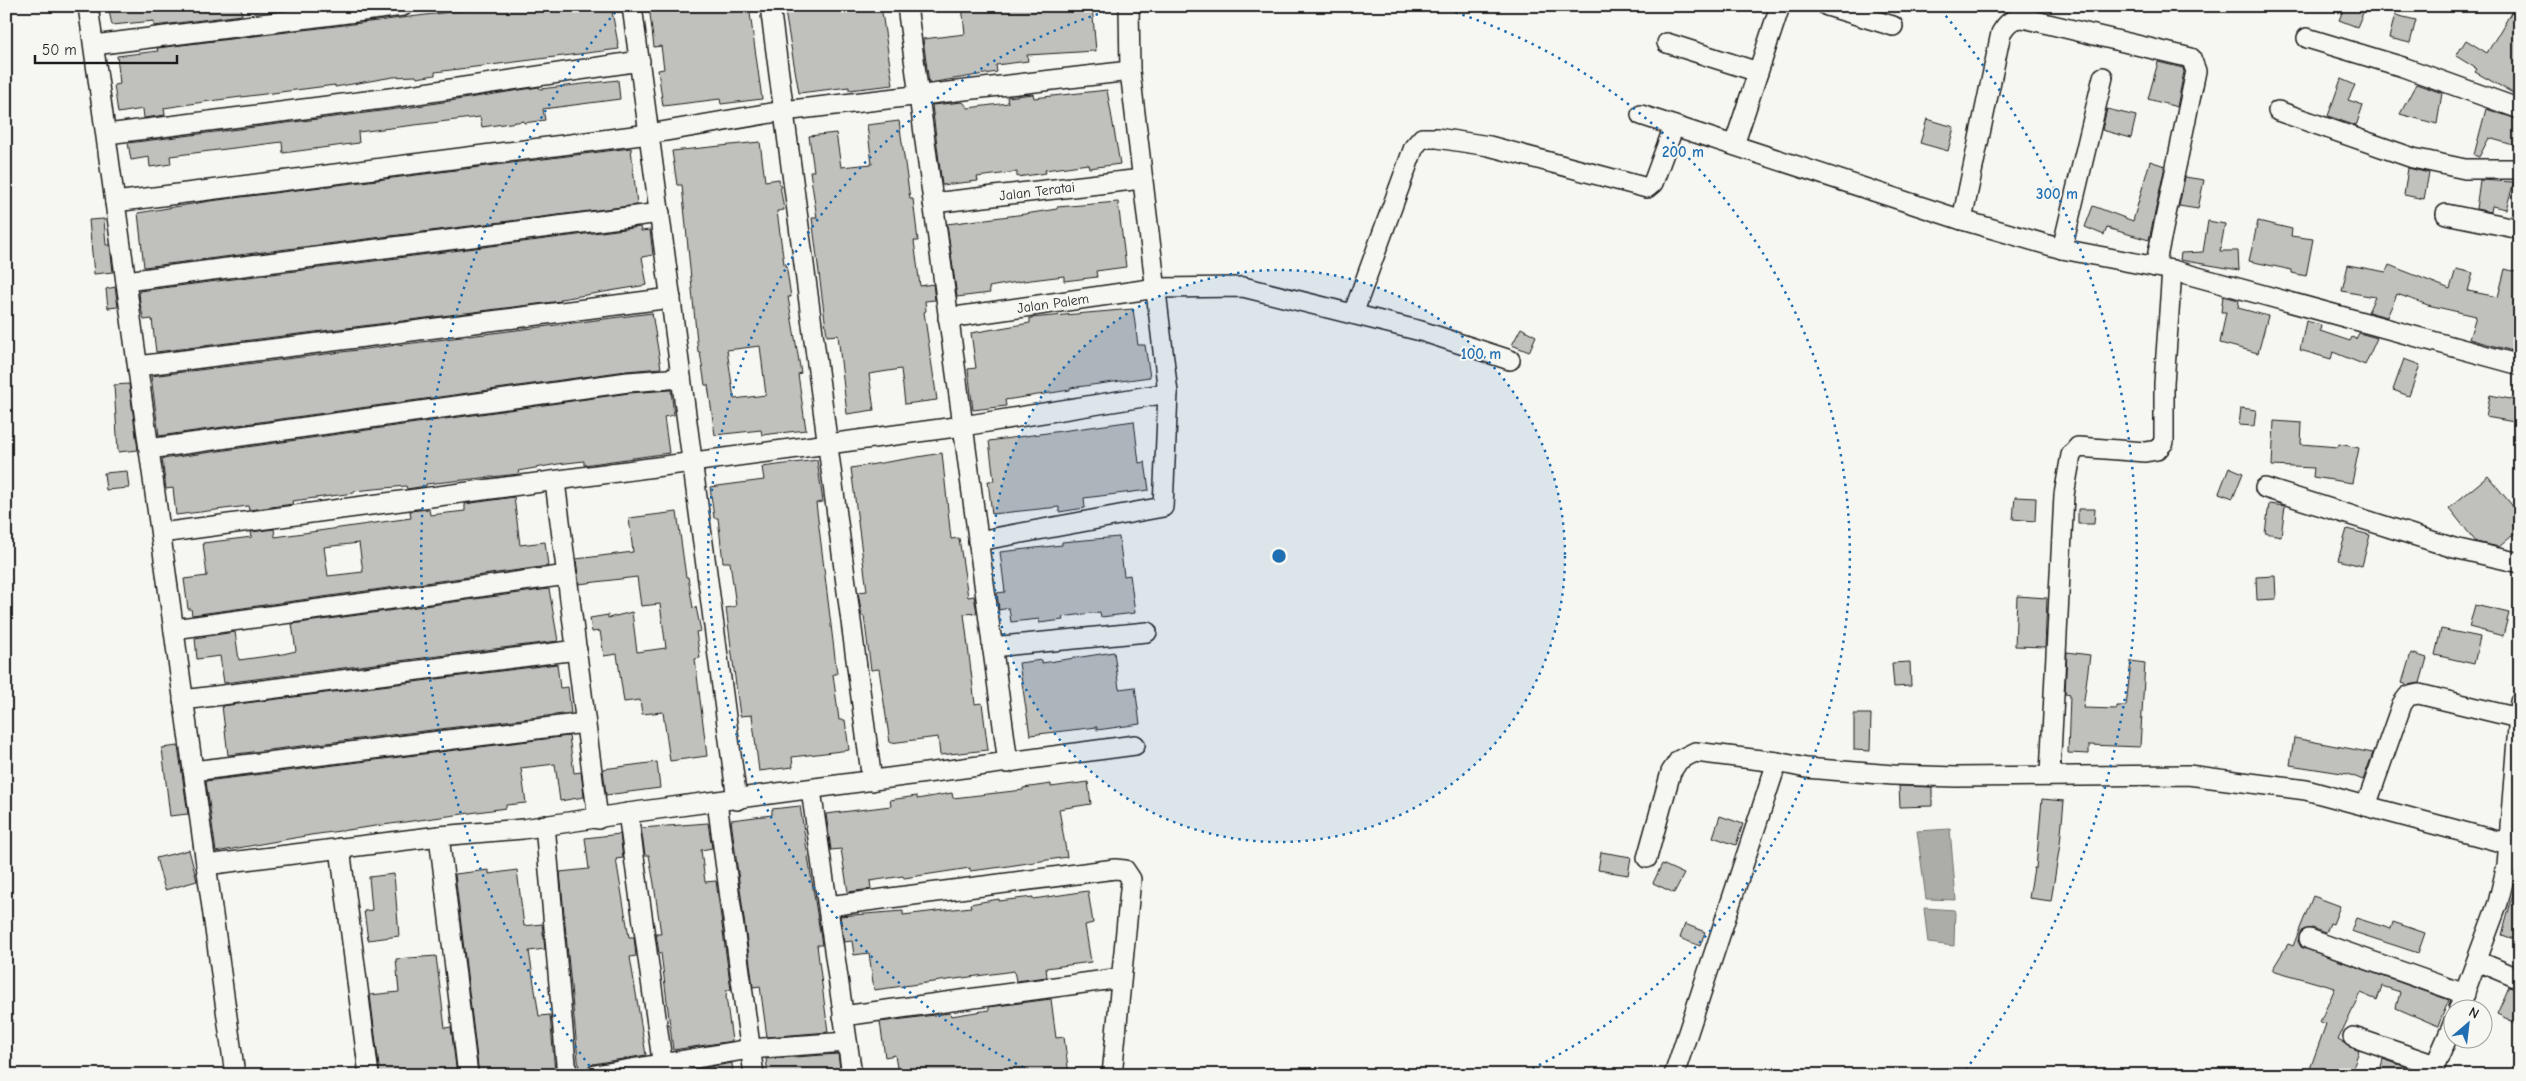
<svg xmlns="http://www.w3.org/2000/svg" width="2526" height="1081" viewBox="0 0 2526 1081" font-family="'Comic Neue',sans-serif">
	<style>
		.water { fill: #acaca9; stroke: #727271 }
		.building { fill: #c0c0bd; stroke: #1c1c1c; fill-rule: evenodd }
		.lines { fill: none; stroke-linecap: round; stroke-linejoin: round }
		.minor-casing { stroke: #1c1c1c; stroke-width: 22 }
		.minor { stroke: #f6f6f2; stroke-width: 19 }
		.ring { fill: none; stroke: #1f6fb2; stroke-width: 2.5; stroke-dasharray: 2.5 5 }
		.labels { text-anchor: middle; stroke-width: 4; stroke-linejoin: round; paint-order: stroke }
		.street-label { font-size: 14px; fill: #1c1c1c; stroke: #f6f6f2 }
		.centre { fill: #1f6fb2; stroke: #f6f6f2; stroke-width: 2.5 }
		.ring-label { font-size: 15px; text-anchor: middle; font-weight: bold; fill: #1f6fb2; stroke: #f6f6f2; stroke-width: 4; stroke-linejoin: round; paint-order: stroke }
	</style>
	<rect width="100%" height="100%" fill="#f6f6f2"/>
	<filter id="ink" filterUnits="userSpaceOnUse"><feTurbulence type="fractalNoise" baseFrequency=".02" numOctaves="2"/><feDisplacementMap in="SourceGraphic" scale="10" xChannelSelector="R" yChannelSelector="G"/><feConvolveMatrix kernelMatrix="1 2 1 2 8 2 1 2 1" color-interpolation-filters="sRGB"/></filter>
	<g filter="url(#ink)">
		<g class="water">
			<polygon points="1950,829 1956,900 1926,899 1917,831"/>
			<polygon points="1924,908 1955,910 1954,946 1928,943"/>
		</g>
		<g class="building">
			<polygon points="108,6 241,6 242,15 154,26 154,21 112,25"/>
			<polygon points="499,6 611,6 619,49 435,72 435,75 417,78 416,76 393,77 335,87 335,85 210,101 164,108 165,115 144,118 143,109 118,113 114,85 120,84 117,56 158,51 157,48"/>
			<polygon points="649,6 749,6 762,99 721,104 720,99 663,106 658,70 664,69 661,46 654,47"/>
			<polygon points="784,6 881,6 893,85 849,90 849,87 799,93"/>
			<polygon points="962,6 1092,6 1096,51 1027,55 1028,61 996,65 997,72 929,83 923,39 965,34"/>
			<polygon points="2345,6 2366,6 2357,27 2339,20"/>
			<polygon points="2515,6 2520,6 2520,97 2475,72 2477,69 2456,56 2466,40 2487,53"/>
			<polygon points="2395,15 2416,20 2410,43 2389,38"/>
			<polygon points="2158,62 2183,68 2184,72 2177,107 2148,99"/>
			<polygon points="2341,79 2355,85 2348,100 2363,105 2356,126 2328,116"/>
			<polygon points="618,80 620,99 543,109 545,120 524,123 524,121 482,127 480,117 358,132 359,143 283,153 282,142 170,156 171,164 150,167 149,157 131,160 128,143 405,108 539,87 540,89"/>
			<polygon points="2416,84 2442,93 2437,124 2400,114"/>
			<polygon points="1107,90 1120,164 1089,168 1088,164 1045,170 1046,173 1017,177 1017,172 977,177 978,181 942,185 932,105 963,102 968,108 1008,103 1007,97 1033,94 1034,98"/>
			<polygon points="2107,109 2136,116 2131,138 2102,130"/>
			<polygon points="2486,109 2520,120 2520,147 2489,138 2479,157 2474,155"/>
			<polygon points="1927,119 1954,127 1948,151 1920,143"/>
			<polygon points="899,121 910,199 913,199 918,241 914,241 920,286 933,284 935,300 925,301 926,311 924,312 937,400 905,404 901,369 869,374 874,410 847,414 838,335 827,336 812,218 817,218 810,171 814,171 809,136 836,133 841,167 872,164 867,125"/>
			<path d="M760,142l5,39 14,-2 5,31 -7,1 7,53h2l5,33h-3l13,76 -3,1 8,56 -44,5 -1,-5 -46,5 -7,-50h-3l-5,-33h-2l-16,-167h-5l-5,-34zM760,346l6,49 -32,4 -7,-49z"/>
			<polygon points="631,148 637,205 144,267 138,213 210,201"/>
			<polygon points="2150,161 2165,166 2149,240 2107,228 2104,235 2085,227 2093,206 2133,221"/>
			<polygon points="2408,168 2429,173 2424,199 2404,195"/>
			<polygon points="2185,177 2204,180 2198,209 2179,206"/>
			<polygon points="2480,180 2514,182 2506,209 2492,206 2491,212 2476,209"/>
			<polygon points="1118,202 1126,267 1096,271 1097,277 1064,281 1064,276 1023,281 989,287 990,293 957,297 947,224 1025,214 1057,209 1057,207"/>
			<polygon points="104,219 106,245 110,245 113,272 94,274 89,220"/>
			<polygon points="2208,221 2225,224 2220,251 2238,251 2239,270 2180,260 2181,253 2203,252"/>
			<polygon points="2258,221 2292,229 2291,236 2313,239 2306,276 2292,273 2292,270 2249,261"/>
			<polygon points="640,227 641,231 650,230 653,255 642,257 647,285 561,299 561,301 156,352 152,319 144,320 140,304 139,291"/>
			<polygon points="2348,265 2386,272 2389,265 2450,289 2456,269 2473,273 2468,291 2498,297 2505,269 2520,273 2520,353 2469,339 2476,316 2428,305 2397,294 2387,317 2368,312 2375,297 2342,291"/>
			<polygon points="115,287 118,307 108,308 106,289"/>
			<polygon points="2223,296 2239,300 2238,308 2268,316 2258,353 2220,343 2226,312 2221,312"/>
			<polygon points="1133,309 1138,345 1145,345 1150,377 1070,388 1070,390 1005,400 1006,406 973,410 968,369 976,368 971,333 1030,323 1030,318"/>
			<polygon points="652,313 661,368 626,371 159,436 151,376"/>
			<polygon points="2306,321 2321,325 2320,331 2350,341 2352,337 2356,339 2359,333 2377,338 2365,365 2333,352 2331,359 2300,350"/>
			<polygon points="1521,328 1536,336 1529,352 1512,345"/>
			<polygon points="2404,359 2420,365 2409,396 2393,390"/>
			<polygon points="129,384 138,450 118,452 114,385"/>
			<polygon points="671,390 674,415 664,417 669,453 584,465 584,461 558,464 518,471 519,474 426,484 426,486 407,489 406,486 354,491 354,493 292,501 293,504 249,510 248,506 176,515 173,488 166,489 162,459 629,393"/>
			<polygon points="2490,395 2520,401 2520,423 2486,417"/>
			<polygon points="2241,408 2256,410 2254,426 2239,425"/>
			<polygon points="1134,421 1139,463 1145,462 1149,490 1084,498 1085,508 1059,512 1059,507 992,514 988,481 994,481 989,441"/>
			<polygon points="2274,421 2302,423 2301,444 2338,447 2339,444 2359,448 2352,483 2313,477 2314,468 2272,466"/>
			<polygon points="942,453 951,539 959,538 968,597 974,596 977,613 964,614 975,704 982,703 988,750 940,755 938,737 890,743 879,669 871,670 864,616 862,616 858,592 867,591 851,468"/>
			<polygon points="817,460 823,502 816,503 837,674 833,674 839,720 845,720 849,750 792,757 793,767 759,771 752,715 740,716 726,608 736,606 730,562 723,562 718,518 714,518 710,487 764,480 762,467"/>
			<polygon points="2229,467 2243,473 2233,498 2219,493"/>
			<polygon points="127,471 129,488 106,490 104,473"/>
			<polygon points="2488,476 2520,515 2520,529 2499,547 2476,542 2449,508"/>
			<path d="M514,497l6,48 25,-3 3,24 -356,49 -1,-6h-3l-4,-30 23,-3 -4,-33 49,-6 -1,-5 23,-3 1,8 136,-19 -1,-7 19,-2 1,6 35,-4v-7zM359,543l4,29 -35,4 -4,-29z"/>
			<polygon points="2015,497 2036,498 2035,521 2013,519"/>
			<polygon points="2269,504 2285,506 2281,536 2265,533"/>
			<polygon points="2078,509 2095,509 2094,524 2078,524"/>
			<polygon points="677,512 686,577 688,577 693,608 696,607 701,631 696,632 700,658 695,659 707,756 670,761 663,712 642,714 640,700 624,702 617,654 604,656 600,631 592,632 590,618 608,615 608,618 632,612 637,652 666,648 660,604 641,606 637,577 579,584 576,559 633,552 629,518"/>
			<polygon points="2347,529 2370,535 2362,566 2338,560"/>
			<polygon points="1119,537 1124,576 1130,575 1135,613 1101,617 1100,612 1062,617 1063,620 1039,623 1039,619 1011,622 1009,608 999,610 997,593 1005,592 1000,552 1062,545 1062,542"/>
			<polygon points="2275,576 2276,599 2257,600 2256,577"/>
			<polygon points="549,589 558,641 224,683 220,656 197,659 195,638 235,632 239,660 283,654 296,651 292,624"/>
			<polygon points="2017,596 2047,598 2045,647 2015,646"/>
			<polygon points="2475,605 2509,613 2503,636 2469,627"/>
			<polygon points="2441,629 2480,637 2474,664 2435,655"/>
			<polygon points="1114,652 1119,689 1135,687 1140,724 1097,730 1097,727 1030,735 1019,663 1042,660 1042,663"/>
			<polygon points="2067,652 2090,655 2083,708 2117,709 2117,706 2126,706 2131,661 2145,663 2140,747 2089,745 2089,754 2068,753 2070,695 2065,694"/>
			<polygon points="2411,653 2427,658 2420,683 2408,685 2402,683"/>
			<polygon points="1910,662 1911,686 1894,687 1892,663"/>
			<polygon points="557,664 560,688 568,687 571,713 228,755 222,706"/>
			<polygon points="1854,714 1871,714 1870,751 1854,750"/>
			<polygon points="569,736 574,773 581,772 584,797 560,801 555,764 521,768 526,803 506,805 506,808 311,835 216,852 206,781"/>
			<polygon points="2294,738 2373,753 2363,780 2348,774 2290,765"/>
			<polygon points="178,746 188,814 170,816 162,748"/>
			<polygon points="657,762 660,788 606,795 603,769"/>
			<polygon points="1088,782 1091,804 1059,809 1067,857 1002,867 970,871 970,868 904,878 903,876 870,881 871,889 848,892 841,849 831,850 826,814 891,806 890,800 917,796 917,799 952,793 953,798 1023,790 1023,788 1051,784 1051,787"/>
			<polygon points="1899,786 1932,787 1932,806 1900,807"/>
			<polygon points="2042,799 2064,801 2060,844 2051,901 2029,898 2034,868 2036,868"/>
			<polygon points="800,806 822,945 817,945 828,1032 767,1037 760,986 753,987 731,820 772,815 772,809"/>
			<polygon points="1720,816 1743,824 1736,845 1713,837"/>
			<polygon points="708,823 712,848 701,850 705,882 716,881 731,990 727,990 726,996 732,1041 673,1050 661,953 659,953 656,934 661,934 654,884 649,855 645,855 641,828"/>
			<polygon points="620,834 623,858 616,859 629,937 634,937 636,956 630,957 646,1055 593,1064 586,1069 579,1070 560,872 589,869 585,838"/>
			<polygon points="189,850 197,881 165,890 156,858"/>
			<polygon points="1601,852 1631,857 1628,875 1598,870"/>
			<polygon points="1662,864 1684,874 1674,893 1653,883"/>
			<polygon points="489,870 489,874 517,870 524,926 542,924 545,949 529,951 539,1016 550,1015 555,1072 529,1075 479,1075 455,874"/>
			<polygon points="394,874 399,936 368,940 364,911 372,910 369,877"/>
			<polygon points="2515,887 2520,888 2520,941 2502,935"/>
			<polygon points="1088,891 1093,923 1085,925 1091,962 1046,968 1047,977 1016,981 1014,971 874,990 869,953 854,955 852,941 844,942 840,916 903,911 903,915 971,907 970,904 999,899 999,901 1033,897 1033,899"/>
			<polygon points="2313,896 2340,906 2333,924 2330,923 2326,933 2312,928 2301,931 2298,941 2301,947 2449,1000 2438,1026 2396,1008 2400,992 2382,986 2377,1000 2360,993 2338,1040 2359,1051 2350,1075 2326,1075 2310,1069 2326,1024 2320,1022 2335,988 2272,970 2288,944 2293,946"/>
			<polygon points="2356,918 2391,929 2393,922 2425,933 2418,953 2351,931"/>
			<polygon points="1685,924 1705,932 1700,946 1680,938"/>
			<polygon points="436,956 445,1028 451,1027 457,1075 380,1075 370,995 399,992 396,959"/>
			<polygon points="2509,987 2520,990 2520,1025 2497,1014"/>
			<polygon points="1051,999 1056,1038 1064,1037 1069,1075 898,1075 895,1055 885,1057 880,1022 950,1013 951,1016 989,1010 989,1007"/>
			<polygon points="838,1054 841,1075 768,1075 766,1059"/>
			<polygon points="2383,1059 2420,1072 2420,1075 2379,1075"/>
			<polygon points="732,1063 733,1075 676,1075 676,1073"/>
		</g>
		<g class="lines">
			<g class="minor-casing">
				<g id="minor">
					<polyline points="88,6 235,1075"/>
					<polyline points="632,6 737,800"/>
					<polyline points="770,6 872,781"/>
					<polyline points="907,6 1008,763"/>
					<polyline points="1827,6 1893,26"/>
					<polyline points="2307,38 2403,67 2520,109"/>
					<polyline points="1667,43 1758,72"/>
					<polyline points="94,45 403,6"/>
					<polyline points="2278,111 2413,158 2465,169 2520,169"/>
					<polyline points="1641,115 1962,220 2062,249 2172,270 2520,365"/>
					<polyline points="107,134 390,98 640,61"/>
					<polyline points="1734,145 1780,6"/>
					<polyline points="115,202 649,134 783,111 1130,71"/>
					<polyline points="933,203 1142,179"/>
					<polyline points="2446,214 2520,229"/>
					<path d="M1962,220l39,-187c6,-10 10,-14 22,-15l168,40 5,13 -41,196"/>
					<polyline points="2062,249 2103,77"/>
					<polyline points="126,281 660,213"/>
					<polyline points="1353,314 1414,147 1422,138 1437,138 1489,146 1647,188 1653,183 1674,126"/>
					<polyline points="948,318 1157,288 1243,287 1421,331 1510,360"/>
					<polyline points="138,366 671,298"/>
					<polyline points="149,449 628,382 681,378"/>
					<polyline points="555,482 598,819"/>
					<polyline points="2265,488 2454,548 2520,563"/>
					<polyline points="161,533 963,426 1168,393"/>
					<polyline points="978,541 1163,507 1168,393 1130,71 1129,6"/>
					<polyline points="174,629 567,575"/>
					<polyline points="992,647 1147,632"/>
					<polyline points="183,700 577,650"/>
					<polyline points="193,771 585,723"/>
					<polyline points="2050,774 2064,495 2071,455 2078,447 2145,452 2157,450 2164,442 2164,383 2172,270"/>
					<polyline points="811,790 852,1075"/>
					<polyline points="717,802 754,1075"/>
					<polyline points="2366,806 2402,704 2408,696 2419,694 2518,718"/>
					<polyline points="628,813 664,1075"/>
					<polyline points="545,825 567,1075"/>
					<polyline points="439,836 468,1075"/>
					<polyline points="340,848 369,1075"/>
					<polyline points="1647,858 1671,772 1679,760 1695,752 1777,762 1806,768 1893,775 1956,777 2188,775 2306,790 2520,847"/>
					<polyline points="206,865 439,836 523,829 628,813 1135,745"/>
					<polyline points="828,906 1115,869 1125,870 1131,879 1112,1075"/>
					<polyline points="2309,939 2465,994"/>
					<polyline points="2477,961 2520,979"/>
					<polyline points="2459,1008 2498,903 2507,865 2520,702"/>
					<polyline points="843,1016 1121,978"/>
					<polyline points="2353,1037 2435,1065"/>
					<polyline points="595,1075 750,1049 847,1042"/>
					<polyline points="1674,1075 1777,762"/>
					<polyline points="2431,1075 2454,1022"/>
				</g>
			</g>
			<use href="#minor" class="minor"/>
		</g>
	</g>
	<circle cx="1279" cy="556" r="286" fill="#1f6fb2" fill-opacity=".12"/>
	<g class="ring">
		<circle cx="1279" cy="556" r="286"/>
		<path d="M1037 1074A572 572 0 0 1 1117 8M1441 8A572 572 0 0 1 1521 1074"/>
		<path d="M594 1072A858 858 0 0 1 617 10M1941 10A858 858 0 0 1 1964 1072"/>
	</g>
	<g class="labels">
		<g class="street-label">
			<text transform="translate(1037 191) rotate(-7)" y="5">Jalan Teratai</text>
			<text transform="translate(1053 303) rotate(-8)" y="5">Jalan Palem</text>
		</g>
	</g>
	<circle cx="1279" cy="556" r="8" class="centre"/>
	<g class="ring-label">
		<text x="1683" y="157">200 m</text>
		<text x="2057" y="199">300 m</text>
		<text x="1481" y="359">100 m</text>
	</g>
	<rect width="2526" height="1081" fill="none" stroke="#f6f6f2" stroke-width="25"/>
	<rect x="12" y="12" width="2501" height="1056" fill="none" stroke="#1c1c1c" stroke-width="2" filter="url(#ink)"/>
	<g transform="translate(2468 1024) rotate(28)"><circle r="24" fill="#f6f6f2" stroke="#9f9f9c"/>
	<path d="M0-4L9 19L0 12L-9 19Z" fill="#1f6fb2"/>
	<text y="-8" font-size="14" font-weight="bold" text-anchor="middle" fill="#1c1c1c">N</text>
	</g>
	<path d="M35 55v8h142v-8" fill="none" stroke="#1c1c1c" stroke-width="2.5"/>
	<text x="42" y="55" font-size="15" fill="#1c1c1c" stroke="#f6f6f2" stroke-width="4" paint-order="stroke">50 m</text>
</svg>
